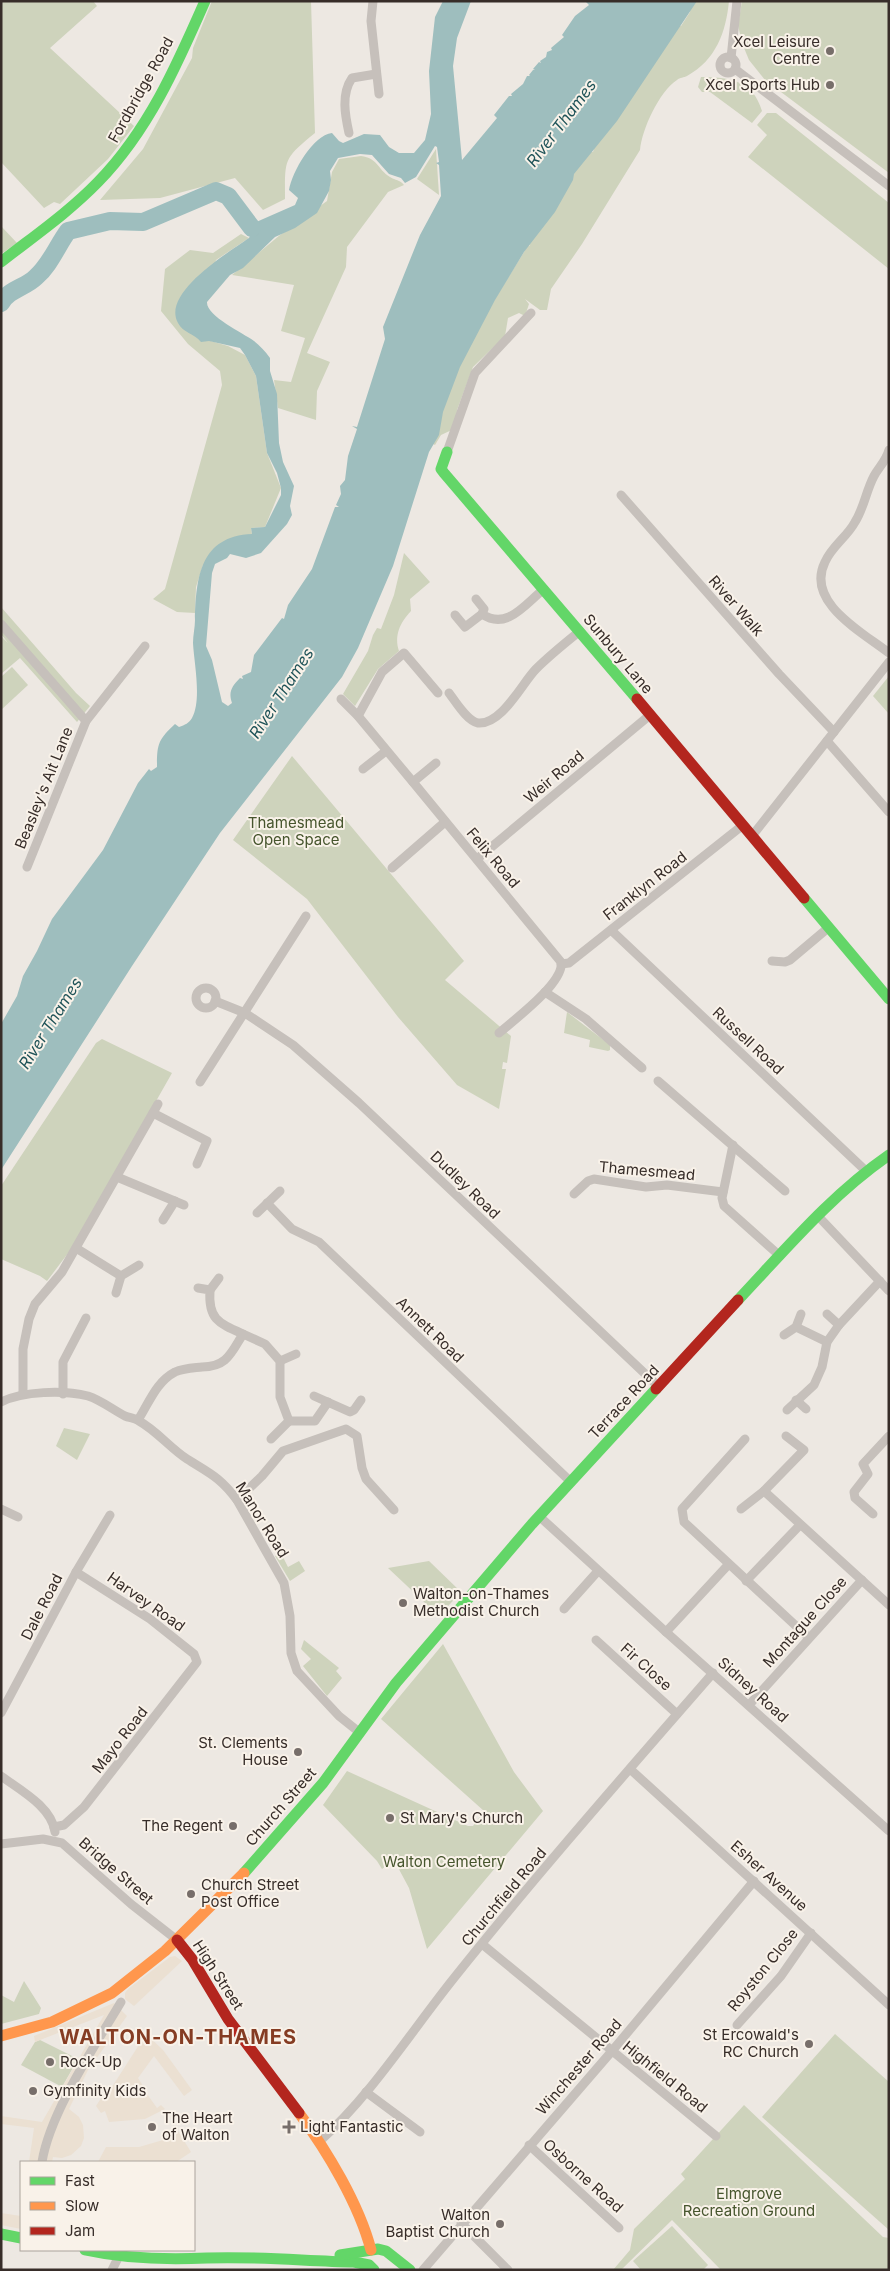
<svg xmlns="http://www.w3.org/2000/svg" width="890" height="2271" viewBox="0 0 890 2271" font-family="Inter,sans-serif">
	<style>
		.green { fill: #ced3bc }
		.plaza { fill: #ebe0d2 }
		.water { fill: #9ebebe; fill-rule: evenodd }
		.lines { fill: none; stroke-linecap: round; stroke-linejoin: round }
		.river { stroke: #9ebebe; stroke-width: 18 }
		.street { stroke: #c6c0bb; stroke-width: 9 }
		.fast { stroke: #63d668; stroke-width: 11 }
		.slow { stroke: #ff974d; stroke-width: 11 }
		.jam { stroke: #b3261e; stroke-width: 11 }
		.poi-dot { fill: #776e6a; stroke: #f9f2e9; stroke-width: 2 }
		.labels { text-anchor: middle; stroke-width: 4; stroke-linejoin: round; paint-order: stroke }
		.poi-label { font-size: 15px; fill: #372d29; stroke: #f9f2e9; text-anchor: start }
		.street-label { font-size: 15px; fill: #372d29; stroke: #f9f2e9 }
		.park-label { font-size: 15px; fill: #46552d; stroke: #f9f2e9 }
		.water-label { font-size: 16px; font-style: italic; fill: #1f5358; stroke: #f9f2e9 }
		.district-label { font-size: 20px; font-weight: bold; letter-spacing: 1px; fill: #853c23; stroke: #f9f2e9 }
	</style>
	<rect width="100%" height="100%" fill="#ede8e2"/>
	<g class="green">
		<polygon points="1,1 93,1 97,6 50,48 134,126 108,159 60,204 54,202 44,208 1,162"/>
		<path d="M212,1h99l4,132c-32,26 -30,26 -30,66l-22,11 -28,-32 -75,20 -60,2 43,-51 49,-91 1,-10z"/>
		<path d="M691,1h38c-3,31 -13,59 -42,75 -3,2 -7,1 -10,4 -18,12 -35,49 -37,70l-58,94 -31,45 -4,21h-7l-15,-11 4,5 -4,12 -6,-3 -11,5 -3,18 -32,31 -16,43 -1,18 -15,7 -6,10 -7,-4 29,-81 67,-108 4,-7 2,1 -3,-6 57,-90 9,2 3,-9 77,-118 8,1 9,-14z"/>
		<polygon points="742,1 889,1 889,173 765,80 749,60 742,43 738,25"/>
		<path d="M701,77c28,0 52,3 61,34l-10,12 -42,-31h-8l-4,-5z"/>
		<polygon points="767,113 776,113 889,203 889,269 748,157 767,135 757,125"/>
		<polygon points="436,149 439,195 417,179"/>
		<path d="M361,156c17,2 16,13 29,21 6,4 9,2 14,8l-16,7 -41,55 -1,20 -39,86 23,9 -13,29 -1,29 -38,-12 -4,-28 17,2 14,-44 -24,-7 13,-46 -62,-10 48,-40 47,-34 5,-29 7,-13z"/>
		<polygon points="1,226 17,243 1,254"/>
		<polygon points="241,234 249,238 216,260 197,337 228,346 245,355 256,376 267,453 281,488 265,527 251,528 252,534 203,565 196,587 195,613 177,612 153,599 165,589 222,385 220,371 188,344 161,311 165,269 190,250 213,253"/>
		<path d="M404,553l26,29 -20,17 1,12c-11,12 -17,24 -12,40l-21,18 -23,37 -12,-12 25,-43 5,-16 4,-7 4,1 13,-34z"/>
		<polygon points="1,607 76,693 90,706 77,722 20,658 1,674 1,636 8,643 1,634"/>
		<polygon points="12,667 28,685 1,710 1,677"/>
		<polygon points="889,676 889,714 873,696"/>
		<polygon points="292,756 464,961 445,980 511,1036 507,1063 503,1062 502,1069 506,1069 499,1109 457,1085 398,1017 307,899 233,840"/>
		<polygon points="567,1012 610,1045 610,1050 608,1051 589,1047 590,1040 564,1033"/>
		<polygon points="102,1039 172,1073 75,1244 47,1281 40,1276 1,1259 1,1186 96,1043"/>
		<polygon points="64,1428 90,1434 77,1460 56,1446"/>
		<polygon points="281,1553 288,1567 299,1561 305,1571 290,1581 275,1556"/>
		<polygon points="429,1561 461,1592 439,1616 388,1568"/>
		<polygon points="304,1640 339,1668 336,1671 342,1678 327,1696 303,1666 311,1659 301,1649"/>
		<polygon points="443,1644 514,1772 543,1811 427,1949 409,1888 394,1860 382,1869 377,1861 323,1805 347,1771 468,1826 473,1826 484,1811 381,1719"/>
		<polygon points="24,1981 41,2008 39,2014 1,2024 1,1995 14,2002"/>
		<polygon points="835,2034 889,2082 889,2230 762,2117"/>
		<polygon points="40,2040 78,2059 62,2087 21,2065 35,2042"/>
		<polygon points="744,2105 883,2237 889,2238 889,2270 721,2270 672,2220 621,2270 613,2270 630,2250 634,2229 685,2179 681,2174"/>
		<polygon points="672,2226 708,2265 703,2270 641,2270 633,2261"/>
	</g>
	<g class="plaza">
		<polygon points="175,1956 182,1961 134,2006 125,1999 125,1993 128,1989 170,1957"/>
		<polygon points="114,2003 127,2016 88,2070 69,2109 79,2117 83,2125 84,2138 81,2146 71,2155 62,2158 53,2157 52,2162 29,2162 34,2128 1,2124 1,2116 42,2122 104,2015 35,2042 34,2036"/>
		<polygon points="146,2034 163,2050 192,2090 184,2096 154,2056 138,2078 143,2086 142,2087 157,2108 161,2105 165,2109 145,2119 109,2122 105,2111 101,2113 96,2106 107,2089 110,2090"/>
		<polygon points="178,2131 191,2152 176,2162 98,2162 106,2147 139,2147 163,2140"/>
		<polygon points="1,2213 21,2216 21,2229 1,2225"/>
	</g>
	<path class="water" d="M443,1h28l-14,37 -4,28 9,94 35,-42 -3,-3 15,-19h3l-1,-2 12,-10 4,-8h3l-1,-1 4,-5h2l-2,-1 6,-7 2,1 -1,-2 6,-4 1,-5 5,-2 -1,-2 13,-11 -2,-2 13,-19 14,-11 -4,-4h112l-80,120 -43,53 -1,6 -18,32 -31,40 -29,48 -35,67 -17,45 -4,23 -10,17 -36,114 -35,82 -16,29 -122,156 -88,133 -131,204v-146l16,-28 6,-20 14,-25 15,-32 51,-69 35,-67 11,-14 2,2 6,-4c0,-23 1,-27 18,-43l4,3c6,-2 10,-4 13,-9 10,-18 2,-55 1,-75 0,-8 2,-16 2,-23 1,-42 5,-84 57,-86l-1,-6 14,-1 16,-32v-7l-4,-15 -10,-20 -11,-77 -11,-21 -5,-7 -31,-7 -8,1c-7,-9 -18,-9 -23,-19 -17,-30 51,-71 71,-85l3,-6 -6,-3 -2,-9 -8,-11 3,-2 10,13 5,3 41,-18 3,-7 -9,-8c3,-18 24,-55 43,-57l7,8 4,2 21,-9 16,1 9,12 10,6h15l11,-13 6,-26 -2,-43 6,-54zM435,146l2,1 2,15 -3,1 3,2 2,31 -21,39 -37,92 2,12 -28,88 -5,-1 5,3 -9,27 -3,24 -5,6 1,8 -5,11 3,2h-4l-23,62 -24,36 -4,14 -2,-1 -28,37 -3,17 -9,4 1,3 -3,-1c-8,8 -12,14 -8,25l-4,3 -6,-4 -10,-42 -6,-14 6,-73 3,-9 12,-6 3,-4 16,4 15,-5 26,-29 5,-9 -2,-9 4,-20 -11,-24 -4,-19 -2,-49 -7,-23v-13c-5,-7 -10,-12 -16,-17 -11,-8 -48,-25 -47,-39l23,-27 13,-7 32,-31 20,-9 22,-15 12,-22 2,-11 -1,-9 8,-13 22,-4 12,1 17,19 12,4 4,5 11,-6z"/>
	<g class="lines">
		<path class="river" d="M1,303c8,-14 24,-15 35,-26 14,-12 21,-31 32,-46l42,-10 33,1 73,-31 12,5 24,32"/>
		<g class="street">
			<polyline points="373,1 371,21 379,94"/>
			<circle cx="728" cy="65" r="8"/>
			<polyline points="731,58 737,1"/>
			<polyline points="735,69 889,186"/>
			<path d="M349,133c-4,-18 -8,-39 3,-55l24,-4"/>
			<path d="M889,450c-3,11 -10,17 -15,26 -8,15 -10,32 -19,46 -8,15 -23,24 -30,40 -20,40 37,70 64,91"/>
			<polyline points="447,452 475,373 531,313"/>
			<polyline points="621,495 779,674 834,732"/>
			<path d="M476,599l8,10 -2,5c25,17 43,-10 62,-25"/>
			<polyline points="455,615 465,627 482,614"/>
			<polyline points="1,624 86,721"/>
			<path d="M449,693c7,9 18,28 29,30 24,2 44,-40 58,-54 14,-14 29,-26 44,-38"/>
			<path d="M341,699l17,17 55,66 148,180c4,20 -47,58 -62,71"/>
			<polyline points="358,716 382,672 404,653 438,693"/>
			<polyline points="827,741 889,812"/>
			<polyline points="363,769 386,751"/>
			<polyline points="413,782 436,763"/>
			<polyline points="752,836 889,662"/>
			<polyline points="477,859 650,715"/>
			<polyline points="27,867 86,721 145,646"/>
			<polyline points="392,868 445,822"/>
			<polyline points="611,930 866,1171"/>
			<polyline points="772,961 785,962 790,960 828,928"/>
			<polyline points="561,964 569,963 743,825"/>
			<circle cx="206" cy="998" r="10"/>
			<polyline points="545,992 586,1019 642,1068"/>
			<polyline points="215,1001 245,1013 293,1045 359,1103 658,1386"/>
			<polyline points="658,1081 785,1191"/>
			<polyline points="200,1082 306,916"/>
			<polyline points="153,1113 207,1141 197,1164"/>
			<polyline points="733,1145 722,1198 724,1206 780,1256"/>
			<polyline points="117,1177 184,1205"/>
			<polyline points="574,1194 588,1181 594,1179 646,1187 667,1185 723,1192"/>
			<polyline points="267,1203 292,1229 319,1242 571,1482"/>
			<polyline points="257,1213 280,1191"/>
			<polyline points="817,1215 889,1291"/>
			<polyline points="163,1220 175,1201"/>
			<polyline points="76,1248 121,1276"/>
			<polyline points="210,1290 219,1278"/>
			<polyline points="116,1293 121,1276 139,1265"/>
			<polyline points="827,1314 839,1325"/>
			<polyline points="796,1327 827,1342"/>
			<polyline points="243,1334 265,1344 280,1361 280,1397 289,1421 271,1439"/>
			<polyline points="784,1335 796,1327 801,1314"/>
			<polyline points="280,1361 296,1354"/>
			<polyline points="23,1394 23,1349 29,1319 35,1304 62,1272 158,1104"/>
			<polyline points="63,1394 63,1362 86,1318"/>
			<polyline points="314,1396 350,1412 354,1410 361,1400"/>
			<polyline points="796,1400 806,1409"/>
			<path d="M1,1402c22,-11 63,-12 87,-6 13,4 25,14 37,20 5,2 10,2 14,5 18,10 31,27 48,38 22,14 33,18 50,41l47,83 6,33 1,37 6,18 42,45 20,16"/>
			<polyline points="787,1410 814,1385 822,1367 827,1342 839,1325 880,1281"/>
			<path d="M138,1420c11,-17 18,-38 37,-48 9,-4 18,-4 27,-5 25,0 29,-14 41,-33 -25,-11 -35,-15 -33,-44l-12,-2"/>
			<polyline points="289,1421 315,1421 328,1402"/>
			<polyline points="745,1439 682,1509 684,1522 809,1638"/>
			<polyline points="764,1491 889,1605"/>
			<polyline points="237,1500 262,1476 283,1451 346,1429 357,1436 362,1468 366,1479 394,1510"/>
			<polyline points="1,1509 18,1517"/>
			<polyline points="741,1509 764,1491 804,1450 786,1436"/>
			<polyline points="873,1514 855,1498 854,1492 868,1474 863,1464 889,1436"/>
			<polyline points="540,1517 666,1632 889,1831"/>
			<polyline points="746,1581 800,1525"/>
			<polyline points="564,1609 598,1571"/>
			<polyline points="666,1632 728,1565"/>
			<polyline points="596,1640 677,1714"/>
			<polyline points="749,1705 862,1580"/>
			<polyline points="1,1713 76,1572 110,1515"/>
			<polyline points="630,1769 889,2005"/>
			<path d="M1,1776c19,14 51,31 54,56"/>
			<polyline points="54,1827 64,1825 84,1807 197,1662 194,1654 150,1619 76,1572"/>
			<polyline points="1,1844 43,1839 62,1843 131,1904 177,1940"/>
			<polyline points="482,1944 716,2136"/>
			<polyline points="737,2025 781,1976 811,1933"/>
			<polyline points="366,2092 420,2132"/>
			<path d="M320,2141c52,-47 90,-108 134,-163 83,-104 172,-205 259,-305"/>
			<polyline points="529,2145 619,2228"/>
			<path d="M42,2162c8,-50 53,-116 79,-160"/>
			<polyline points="461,2223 508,2270"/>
			<polyline points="112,2270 120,2254"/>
			<polyline points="423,2270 612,2051 754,1881"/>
		</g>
		<g class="fast">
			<path d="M1,262c33,-26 68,-50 97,-80 50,-51 79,-117 107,-181"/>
			<polyline points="447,452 441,469 444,473 637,699"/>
			<polyline points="804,898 889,999"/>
			<path d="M738,1300c48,-51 93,-105 151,-145"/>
			<polyline points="244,1873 323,1783 396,1683 532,1524 656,1389"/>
			<polyline points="1,2234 21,2238"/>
			<path d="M85,2250c41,9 81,10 122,8 49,-2 99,3 147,4l15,3 5,5"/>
			<polyline points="340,2255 378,2249 386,2251 410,2270"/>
		</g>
		<g class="slow">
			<polyline points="1,2036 52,2022 112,1993 165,1951 244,1873"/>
			<path d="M299,2113c28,38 60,91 72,137"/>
		</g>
		<g class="jam">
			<polyline points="637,699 804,898"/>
			<polyline points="656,1389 738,1300"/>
			<polyline points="177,1940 192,1959 228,2019 299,2113"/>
		</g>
	</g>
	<g class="poi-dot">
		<circle cx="830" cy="51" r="5"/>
		<circle cx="830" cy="85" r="5"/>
		<circle cx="403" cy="1603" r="5"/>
		<circle cx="298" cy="1752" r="5"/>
		<circle cx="390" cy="1818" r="5"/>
		<circle cx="233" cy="1826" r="5"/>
		<circle cx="191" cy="1894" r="5"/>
		<circle cx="809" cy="2044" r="5"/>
		<circle cx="50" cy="2062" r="5"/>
		<circle cx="33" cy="2091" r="5"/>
		<circle cx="152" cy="2127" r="5"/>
		<path d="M286.5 2119.5h5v5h5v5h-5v5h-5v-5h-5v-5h5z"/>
		<circle cx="500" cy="2224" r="5"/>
	</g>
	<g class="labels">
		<g class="poi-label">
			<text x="820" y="47" text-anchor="end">Xcel Leisure<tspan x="820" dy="17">Centre</tspan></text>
			<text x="820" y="90" text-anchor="end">Xcel Sports Hub</text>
			<text x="413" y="1599">Walton-on-Thames<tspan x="413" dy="17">Methodist Church</tspan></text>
			<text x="288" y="1748" text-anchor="end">St. Clements<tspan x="288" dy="17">House</tspan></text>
			<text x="400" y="1823">St Mary's Church</text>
			<text x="223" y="1831" text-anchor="end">The Regent</text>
			<text x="201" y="1890">Church Street<tspan x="201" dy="17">Post Office</tspan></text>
			<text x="799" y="2040" text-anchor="end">St Ercowald's<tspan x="799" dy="17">RC Church</tspan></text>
			<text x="60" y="2067">Rock-Up</text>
			<text x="43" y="2096">Gymfinity Kids</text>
			<text x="162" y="2123">The Heart<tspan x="162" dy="17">of Walton</tspan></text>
			<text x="300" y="2132">Light Fantastic</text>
			<text x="490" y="2220" text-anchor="end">Walton<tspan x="490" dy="17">Baptist Church</tspan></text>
		</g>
		<g class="street-label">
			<text transform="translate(141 90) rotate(-61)" y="5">Fordbridge Road</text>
			<text transform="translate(736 606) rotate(49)" y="5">River Walk</text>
			<text transform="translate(618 654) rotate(50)" y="5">Sunbury Lane</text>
			<text transform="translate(554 777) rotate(-40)" y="5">Weir Road</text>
			<text transform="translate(44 788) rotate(-68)" y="5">Beasley's Ait Lane</text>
			<text transform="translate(493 858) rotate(50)" y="5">Felix Road</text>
			<text transform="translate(645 886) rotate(-38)" y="5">Franklyn Road</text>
			<text transform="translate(748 1041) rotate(43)" y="5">Russell Road</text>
			<text transform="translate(647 1171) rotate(5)" y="5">Thamesmead</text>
			<text transform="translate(465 1185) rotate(44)" y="5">Dudley Road</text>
			<text transform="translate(430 1330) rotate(44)" y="5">Annett Road</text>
			<text transform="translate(624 1402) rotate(-47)" y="5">Terrace Road</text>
			<text transform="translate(262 1520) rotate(58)" y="5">Manor Road</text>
			<text transform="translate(146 1602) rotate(35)" y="5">Harvey Road</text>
			<text transform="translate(42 1607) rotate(-63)" y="5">Dale Road</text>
			<text transform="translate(805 1622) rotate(-48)" y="5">Montague Close</text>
			<text transform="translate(646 1667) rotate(42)" y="5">Fir Close</text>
			<text transform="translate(753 1690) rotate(42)" y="5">Sidney Road</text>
			<text transform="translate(120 1740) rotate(-52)" y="5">Mayo Road</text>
			<text transform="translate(281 1807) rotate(-49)" y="5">Church Street</text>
			<text transform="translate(116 1871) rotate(41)" y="5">Bridge Street</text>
			<text transform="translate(769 1876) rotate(42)" y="5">Esher Avenue</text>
			<text transform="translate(504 1897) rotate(-50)" y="5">Churchfield Road</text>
			<text transform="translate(763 1970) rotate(-51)" y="5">Royston Close</text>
			<text transform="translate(218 1975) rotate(57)" y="5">High Street</text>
			<text transform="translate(579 2067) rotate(-49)" y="5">Winchester Road</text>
			<text transform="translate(665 2077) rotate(39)" y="5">Highfield Road</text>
			<text transform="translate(583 2176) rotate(42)" y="5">Osborne Road</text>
		</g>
		<g class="park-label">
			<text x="296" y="828">Thamesmead<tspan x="296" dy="17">Open Space</tspan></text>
			<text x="444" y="1867">Walton Cemetery</text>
			<text x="749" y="2199">Elmgrove<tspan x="749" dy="17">Recreation Ground</tspan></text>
		</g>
		<g class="water-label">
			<text transform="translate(561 123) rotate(-53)" y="6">River Thames</text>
			<text transform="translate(281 693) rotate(-57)" y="6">River Thames</text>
			<text transform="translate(50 1023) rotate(-58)" y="6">River Thames</text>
		</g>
		<g class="district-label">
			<text x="178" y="2044">WALTON-ON-THAMES</text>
		</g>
	</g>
	<rect width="890" height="2271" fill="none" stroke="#372d29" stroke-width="5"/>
	<rect x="20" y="2161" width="175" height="90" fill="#f9f2e9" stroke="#aba39c"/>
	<rect x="30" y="2177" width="25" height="8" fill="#63d668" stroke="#aba39c"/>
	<text x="65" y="2186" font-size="15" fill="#372d29">Fast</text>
	<rect x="30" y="2202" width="25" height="8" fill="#ff974d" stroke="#aba39c"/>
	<text x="65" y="2211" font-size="15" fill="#372d29">Slow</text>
	<rect x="30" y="2227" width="25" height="8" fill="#b3261e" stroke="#aba39c"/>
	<text x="65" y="2236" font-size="15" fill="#372d29">Jam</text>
</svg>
